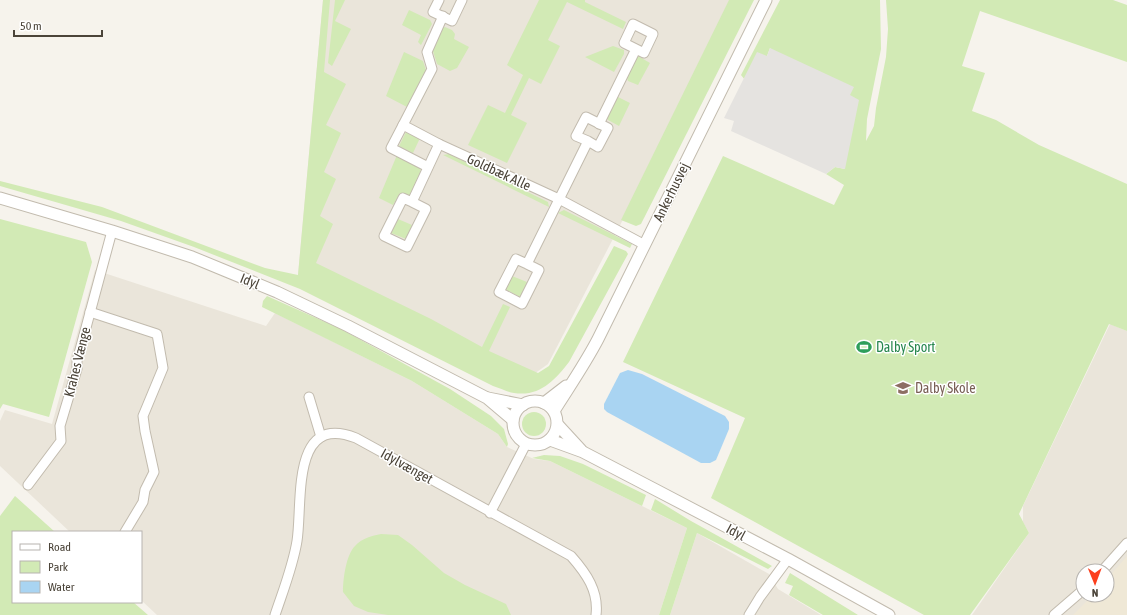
<svg xmlns="http://www.w3.org/2000/svg" width="1127" height="615" viewBox="0 0 1127 615" font-family="'Asap Condensed',sans-serif">
	<style>
		.residential { fill: #eae5da; fill-rule: evenodd }
		.education { fill: #efe8d6 }
		.green { fill: #d2eab5 }
		.parking { fill: #e5e3e0 }
		.water { fill: #a9d4f2 }
		.lines { fill: none; stroke-linecap: round; stroke-linejoin: round }
		.minor-casing { stroke: #c2bbae; stroke-width: 11 }
		.tertiary-casing { stroke: #c2bbae; stroke-width: 13 }
		.minor { stroke: #fff; stroke-width: 9 }
		.tertiary { stroke: #fff; stroke-width: 11 }
		.labels { text-anchor: middle; stroke-width: 3; stroke-linejoin: round; paint-order: stroke }
		.street-label { font-size: 14px; fill: #4b4439; stroke: #fff }
		.leisure-label { font-size: 14px; fill: #27864d; stroke: #fff; text-anchor: start }
		.education-label { font-size: 14px; fill: #785e54; stroke: #fff; text-anchor: start }
	</style>
	<rect width="100%" height="100%" fill="#f6f3ec"/>
	<g class="residential">
		<polygon points="323,0 737,0 548,364 527,379 298,275"/>
		<polygon points="95,270 266,326 275,313 412,381 498,434 507,447 534,459 550,461 687,528 659,615 157,615 141,600 141,532 70,532 0,466 0,421 5,410 52,424"/>
		<path d="M1110,324l17,7v284h-155l57,-82 -6,-11v-16zM1083,571h24v24h-24z"/>
		<polygon points="697,533 769,574 778,589 821,615 670,615"/>
	</g>
	<polygon class="education" points="1127,556 1127,615 1073,615 1093,595 1107,595 1107,579"/>
	<g class="green">
		<path d="M323,0h7l-6,72 22,12 -20,41 15,8 -17,39 12,7 -16,37 13,8 -17,39 115,56 51,28 21,-43 7,3 -21,44 49,22 11,-7 65,-120 12,5 2,3 -59,108c-14,18 -29,35 -55,31 -7,-1 -14,-5 -21,-7l-193,-97 -106,-42 -73,-26 -121,-35v-5l102,26 163,61 33,7z"/>
		<polygon points="335,0 345,0 335,21 351,29 332,66 328,63"/>
		<polygon points="539,0 585,0 585,2 626,22 623,29 567,2 548,40 560,46 541,84 529,78 511,115 527,123 507,163 468,145 488,105 505,113 523,75 507,65"/>
		<polygon points="729,0 754,0 641,224 636,226 621,220"/>
		<polygon points="780,0 880,0 881,49 867,119 866,141 874,126 876,108 886,57 888,29 886,0 1113,0 1127,5 1127,62 980,11 962,66 985,73 972,111 996,120 1039,145 1127,184 1127,331 1109,324 1019,514 1029,533 970,615 924,615 711,498 745,418 623,362 723,156 834,205 844,185 826,174 835,167 845,169 770,48 767,56 745,80 741,75"/>
		<polygon points="409,10 430,20 432,24 421,45 418,42 421,35 402,25"/>
		<polygon points="445,27 452,30 455,34 454,39 469,47 457,68 450,71 437,64 432,48 441,29"/>
		<polygon points="613,46 624,50 624,54 614,72 585,57"/>
		<polygon points="404,52 423,61 426,70 407,107 386,96"/>
		<polygon points="638,56 650,63 638,85 628,81 626,74 635,57"/>
		<polygon points="618,97 630,103 619,126 608,120 606,115 614,99"/>
		<polygon points="406,132 420,138 413,153 399,146"/>
		<polygon points="449,154 548,202 549,207 443,155"/>
		<polygon points="397,155 420,168 421,173 411,195 407,197 400,193 393,205 379,198"/>
		<polygon points="564,210 632,244 630,248 558,213"/>
		<polygon points="0,219 86,242 92,262 49,417 3,404 0,409"/>
		<polygon points="398,219 412,225 406,239 391,233"/>
		<polygon points="512,276 527,282 520,297 505,289"/>
		<polygon points="267,296 341,329 450,389 491,416 504,429 508,444 507,447 498,434 412,381 262,307 263,301"/>
		<circle cx="534" cy="424" r="12"/>
		<polygon points="544,455 560,456 583,464 646,495 642,506 550,461 532,458"/>
		<polygon points="15,496 55,532 13,532 13,602 133,602 148,615 0,615 0,516"/>
		<polygon points="655,499 691,521 772,566 768,569 697,533 670,615 659,615 687,528 651,510"/>
		<path d="M381,534l17,1 14,10 32,28 21,12 41,19 5,11h-123l-20,-3 -14,-6 -11,-14c0,-13 3,-37 12,-46 7,-8 17,-10 26,-12z"/>
		<polygon points="790,573 858,615 823,615 789,595 793,586 785,583"/>
	</g>
	<polygon class="parking" points="770,48 854,87 850,95 859,100 845,169 835,167 826,174 731,131 734,121 724,118 757,52 767,56"/>
	<polygon class="water" points="628,370 642,374 725,416 729,422 729,429 716,460 710,463 701,463 607,412 604,409 604,404 620,373"/>
	<g class="lines">
		<g class="minor-casing">
			<g id="minor">
				<polyline points="439,0 433,12 452,21 462,0"/>
				<polyline points="443,16 427,52 432,69 403,125 439,144 559,199 645,245"/>
				<polyline points="599,124 636,49 644,53 653,34 633,24 624,43 636,49"/>
				<polyline points="403,125 391,148 428,167"/>
				<polyline points="412,202 426,209 407,247 384,236 403,198 412,202 439,144"/>
				<polyline points="527,264 516,259 499,292 522,304 539,270 527,264 588,141 576,136 586,117 608,128 598,147 588,141"/>
				<polyline points="90,312 157,334 163,368 143,416 145,431 154,472 145,490 143,502 125,532"/>
				<polyline points="309,397 321,437"/>
				<polyline points="28,485 61,441 60,426 77,369 77,361 112,231"/>
				<polyline points="490,513 526,444"/>
				<polyline points="1102,571 1127,543"/>
				<path d="M275,615c8,-24 18,-49 22,-74 6,-38 -7,-129 59,-103l215,118c15,17 28,35 25,59"/>
				<polyline points="749,615 760,597 788,559"/>
				<polyline points="1054,615 1083,590"/>
			</g>
		</g>
		<g class="tertiary-casing">
			<g id="tertiary">
				<polyline points="0,198 112,231 192,257 277,292 348,326 487,398 513,420"/>
				<polyline points="488,398 523,405"/>
				<circle cx="535" cy="423" r="22"/>
				<polyline points="544,403 566,386"/>
				<path d="M554,411c15,-24 31,-47 44,-72l168,-339"/>
				<polyline points="558,425 581,450"/>
				<polyline points="550,440 583,452 656,490 788,559 889,615"/>
			</g>
		</g>
		<use href="#minor" class="minor"/>
		<use href="#tertiary" class="tertiary"/>
	</g>
	<defs>
		<g id="stadium-bare" transform="scale(1.2)"><path d="M0-5a6.5 5 0 1 0 0 10a6.5 5 0 1 0 0-10ZM-3.5-1.8h7v3.6h-7Z" fill="#2e9e5b" stroke="#fff" stroke-width="2.5" paint-order="stroke"/></g>
		<g id="school-bare" transform="scale(1.2)"><path d="M0-5L7-2L0 1L-7-2ZM-4 1L0 2.5L4 1V4Q0 6-4 4Z" fill="#8d6e63" stroke="#fff" stroke-width="2.5" paint-order="stroke"/></g>
	</defs>
	<g fill-rule="evenodd">
		<use href="#stadium-bare" x="864" y="347"/>
		<use href="#school-bare" x="903" y="388"/>
	</g>
	<g class="labels">
		<g class="street-label">
			<text transform="translate(499 172) rotate(25)" y="5">Goldbæk Alle</text>
			<text transform="translate(671 192) rotate(-64)" y="5">Ankerhusvej</text>
			<text transform="translate(250 281) rotate(22)" y="5">Idyl</text>
			<text transform="translate(77 362) rotate(-76)" y="5">Krahes Vænge</text>
			<text transform="translate(407 466) rotate(29)" y="5">Idylvænget</text>
			<text transform="translate(736 532) rotate(28)" y="5">Idyl</text>
		</g>
		<g class="leisure-label">
			<text x="876" y="352">Dalby Sport</text>
		</g>
		<g class="education-label">
			<text x="915" y="393">Dalby Skole</text>
		</g>
	</g>
	<rect x="12" y="531" width="130" height="72" fill="#ffffff" stroke="#b7b4b0"/>
	<rect x="20" y="544" width="20" height="6" fill="#ffffff" stroke="#b7b4b0"/>
	<text x="48" y="551" font-size="12" fill="#4b4439">Road</text>
	<rect x="20" y="561" width="20" height="12" fill="#d2eab5" stroke="#b7b4b0"/>
	<text x="48" y="571" font-size="12" fill="#4b4439">Park</text>
	<rect x="20" y="581" width="20" height="12" fill="#a9d4f2" stroke="#b7b4b0"/>
	<text x="48" y="591" font-size="12" fill="#4b4439">Water</text>
	<g transform="translate(1095 583) rotate(179)"><circle r="19" fill="#ffffff" stroke="#b7b4b0"/>
	<path d="M0-3L7 15L0 10L-7 15Z" fill="#fc3f1d"/>
	<text y="-6" font-size="11" font-weight="bold" text-anchor="middle" fill="#4b4439">N</text>
	</g>
	<path d="M14 30v6h88v-6" fill="none" stroke="#4b4439" stroke-width="2"/>
	<text x="20" y="30" font-size="12" fill="#4b4439" stroke="#ffffff" stroke-width="3" paint-order="stroke">50 m</text>
</svg>
